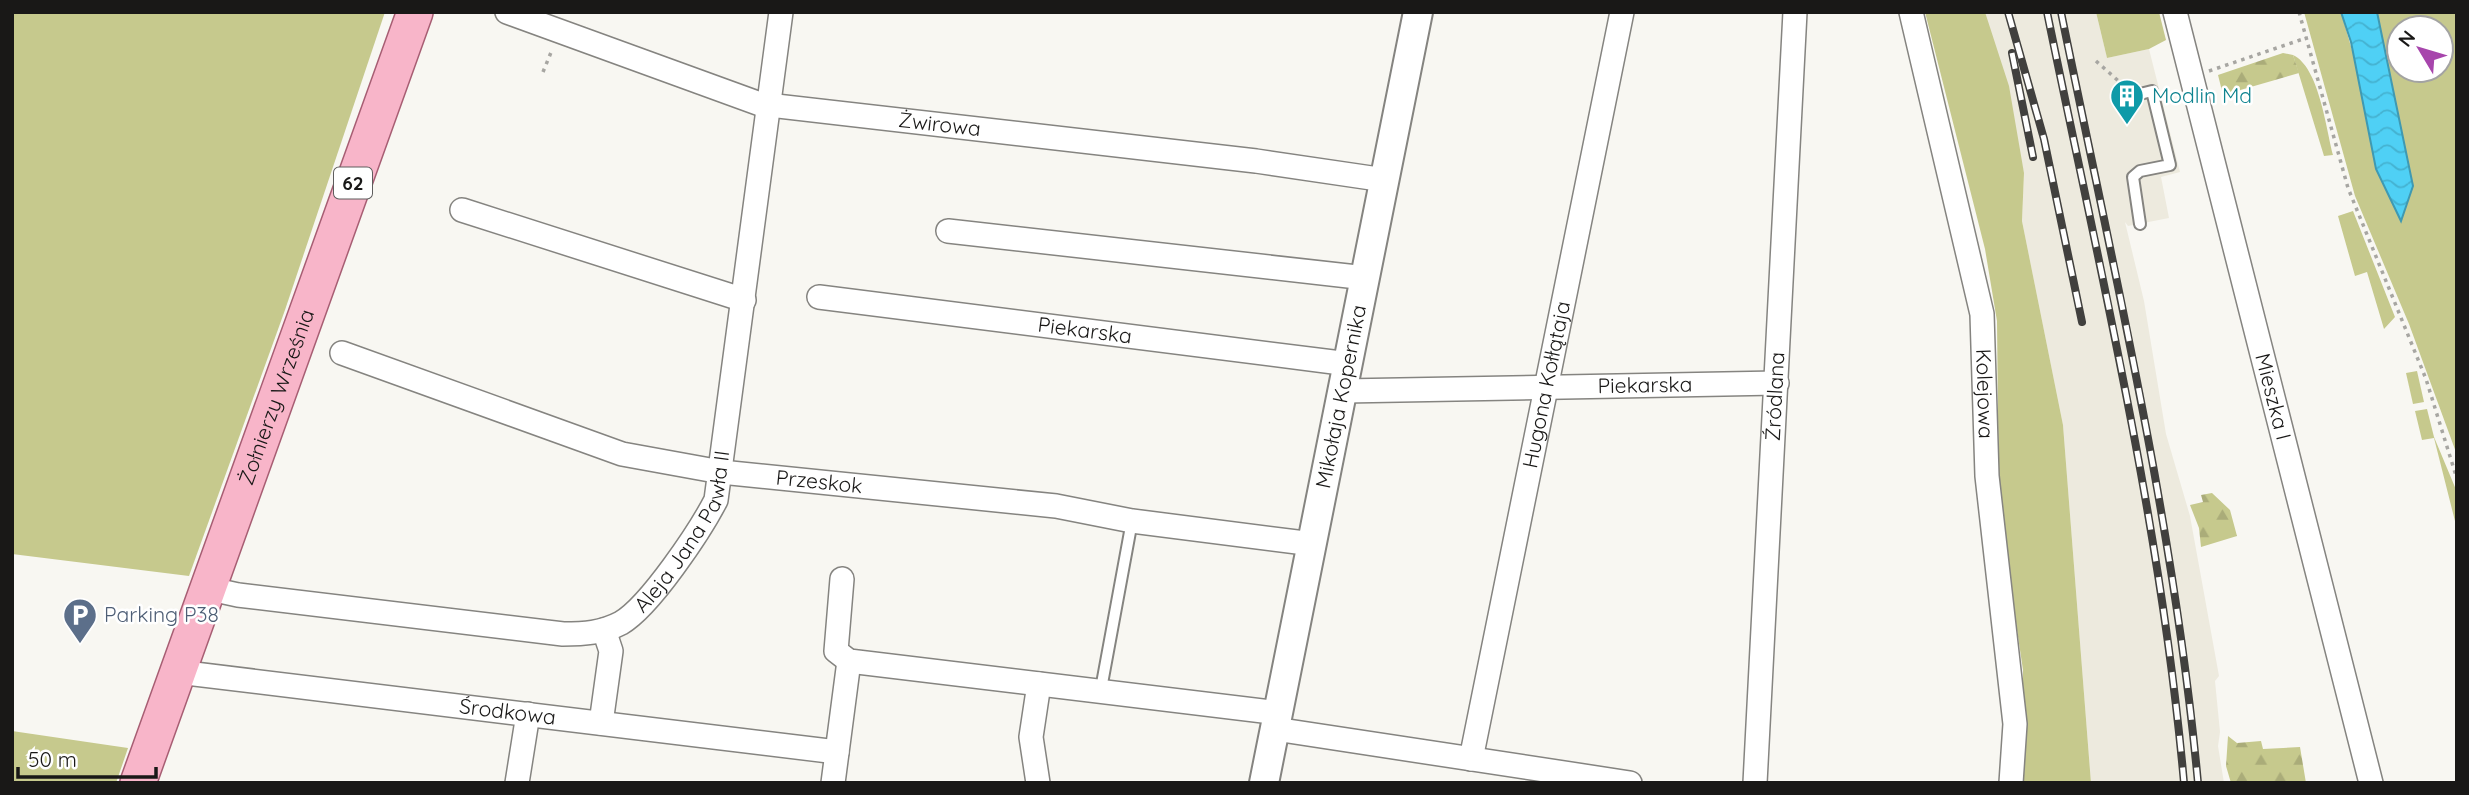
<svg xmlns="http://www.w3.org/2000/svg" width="2469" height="795" viewBox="0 0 2469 795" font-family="Quicksand,sans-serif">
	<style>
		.built { fill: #edeade }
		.grass { fill: #c6c98d; fill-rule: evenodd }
		.forest { fill: url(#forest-firs) }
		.water { fill: url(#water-waves); stroke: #3f99b2; stroke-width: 2 }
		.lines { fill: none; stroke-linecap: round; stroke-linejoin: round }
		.service-casing { stroke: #858480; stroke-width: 14 }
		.minor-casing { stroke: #858480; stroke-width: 26 }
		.tertiary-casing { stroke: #858480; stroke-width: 32 }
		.primary-casing { stroke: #a75e73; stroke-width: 38 }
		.path { stroke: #a7a6a2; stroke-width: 3.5; stroke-dasharray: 3.5 5; stroke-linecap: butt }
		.service { stroke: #fff; stroke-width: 10 }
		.minor { stroke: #fff; stroke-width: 23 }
		.tertiary { stroke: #fff; stroke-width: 28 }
		.primary { stroke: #f8b5c9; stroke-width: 35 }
		.rail-casing { stroke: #41403e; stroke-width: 8 }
		.rail { stroke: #fff; stroke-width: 5; stroke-dasharray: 16; stroke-linecap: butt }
		.labels { text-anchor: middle; stroke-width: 5; stroke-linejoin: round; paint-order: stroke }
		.shield { fill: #fff; stroke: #5e5d5d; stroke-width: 2 }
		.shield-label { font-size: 19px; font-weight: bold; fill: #191817 }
		.culture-label { font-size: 21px; fill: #0d838f; stroke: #fff; text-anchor: start }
		.street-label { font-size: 21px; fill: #191817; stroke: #fff }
		.service-label { font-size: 21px; fill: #4e5e75; stroke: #fff; text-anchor: start }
	</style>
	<defs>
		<pattern id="forest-firs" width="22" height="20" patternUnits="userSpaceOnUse" patternTransform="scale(1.75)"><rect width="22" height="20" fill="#c6c98d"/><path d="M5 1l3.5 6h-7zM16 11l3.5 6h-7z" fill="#aaac79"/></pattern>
		<pattern id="water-waves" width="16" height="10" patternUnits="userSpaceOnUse" patternTransform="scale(1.75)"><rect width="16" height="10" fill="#4fd0f5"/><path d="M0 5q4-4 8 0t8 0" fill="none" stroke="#44b2d1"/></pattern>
	</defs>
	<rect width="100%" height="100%" fill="#f8f7f2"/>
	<polygon class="built" points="1985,12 2096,12 2107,58 2149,49 2180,172 2161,177 2169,218 2128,226 2125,222 2144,301 2166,434 2190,516 2219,676 2215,681 2220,732 2218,746 2224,783 2091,783 2063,425 2022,221 2024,173"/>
	<g class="grass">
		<polygon points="12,12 385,12 285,310 189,576 12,554"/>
		<polygon points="1925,12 1985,12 2009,86 2024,173 2022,221 2063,425 2091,783 2022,783 2023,670 1999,509 1997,321 1985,249"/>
		<polygon points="2096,12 2159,12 2166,40 2149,49 2107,58"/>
		<path d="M2304,12h37l60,208 12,-34 -36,-174h80v443l-48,-131 -54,-128zM2399,28h42v42h-42z"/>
		<path d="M2293,55c26,12 33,73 40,100l-9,1z"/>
		<polygon points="2353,211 2395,317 2384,329 2367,272 2355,276 2338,216"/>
		<polygon points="2417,371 2424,402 2413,404 2406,373"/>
		<polygon points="2427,409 2434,437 2457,492 2457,529 2434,438 2422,440 2415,411"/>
		<polygon points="12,731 128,748 116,783 12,783"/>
	</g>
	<g class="forest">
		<polygon points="2283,53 2293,55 2299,73 2223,95 2218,75"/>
		<polygon points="2212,493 2230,510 2237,536 2201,547 2199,528 2190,505 2203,502 2201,495"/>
		<polygon points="2228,736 2237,743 2261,741 2263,749 2300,747 2306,783 2231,783 2226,766"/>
	</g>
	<polygon class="water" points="2341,12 2377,12 2413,186 2401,221 2376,169 2351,42"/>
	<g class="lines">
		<g class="service-casing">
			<g id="service">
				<polyline points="2128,97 2152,91 2170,165 2140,171 2133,177 2140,224"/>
				<polyline points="1101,689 1132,521"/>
			</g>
		</g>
		<g class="minor-casing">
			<g id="minor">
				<path id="s1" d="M507,12l253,92 496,57 129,19"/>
				<path id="s2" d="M1911,12l71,302 5,162 28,248 -4,59"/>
				<path id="s3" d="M2175,12l196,771"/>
				<polyline points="462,210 744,300"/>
				<polyline points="948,231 1366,278"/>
				<path id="s4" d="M819,297l530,67"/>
				<path id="s5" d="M342,353l280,101 99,18 335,34 76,15 181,23"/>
				<path id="s6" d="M1344,391l433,-8"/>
				<polyline points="842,579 836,651 849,661 1279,713"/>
				<path id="s7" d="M206,588l32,7 325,39c21,0 39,-1 58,-11 29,-17 79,-92 95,-123l65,-488"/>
				<path id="s8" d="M178,672l659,80"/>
				<polyline points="601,723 611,651 604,630"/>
				<polyline points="1275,729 1630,783"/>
				<path id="s9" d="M1471,759l151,-747"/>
				<polyline points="517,783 528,714"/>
				<polyline points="833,783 849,661"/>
				<polyline points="1038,783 1031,737 1039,684"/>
				<path id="s10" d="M1755,783l40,-771"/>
			</g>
		</g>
		<g class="tertiary-casing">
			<g id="tertiary">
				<path id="s11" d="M1264,783l154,-771"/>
			</g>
		</g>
		<g class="primary-casing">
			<g id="primary">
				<path id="s12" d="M138,783l277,-771"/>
			</g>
		</g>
		<g class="path">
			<polyline points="2299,12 2348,188 2426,379 2457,479"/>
			<polyline points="2096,61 2123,85"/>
			<polyline points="2209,71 2306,38"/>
			<polyline points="543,72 552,50"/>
		</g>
		<use href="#service" class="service"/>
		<use href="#minor" class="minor"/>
		<use href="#tertiary" class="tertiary"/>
		<use href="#primary" class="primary"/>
		<g class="rail-casing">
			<g id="rail">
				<polyline points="2008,12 2044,139 2082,322"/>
				<path d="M2047,12c52,255 114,511 137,771"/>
				<path d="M2061,12c52,256 113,511 137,771"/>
				<polyline points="2012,53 2033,157"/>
			</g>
		</g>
		<use href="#rail" class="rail"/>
	</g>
	<defs>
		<g id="building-pin" transform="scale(1.75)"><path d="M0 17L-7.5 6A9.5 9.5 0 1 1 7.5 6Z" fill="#0f9aa8" stroke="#fff"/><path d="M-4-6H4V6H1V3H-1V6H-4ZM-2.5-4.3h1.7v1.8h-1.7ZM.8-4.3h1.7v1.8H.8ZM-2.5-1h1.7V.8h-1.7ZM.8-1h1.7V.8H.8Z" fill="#fff"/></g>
		<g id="parking-pin" transform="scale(1.75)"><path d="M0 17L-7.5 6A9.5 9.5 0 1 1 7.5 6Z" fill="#5c6f8a" stroke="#fff"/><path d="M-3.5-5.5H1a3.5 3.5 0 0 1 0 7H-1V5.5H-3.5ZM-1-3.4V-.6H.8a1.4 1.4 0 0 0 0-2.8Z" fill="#fff"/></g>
	</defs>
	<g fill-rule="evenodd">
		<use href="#building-pin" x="2127" y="96"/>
		<use href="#parking-pin" x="80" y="615"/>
	</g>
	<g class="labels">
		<rect class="shield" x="334" y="167.5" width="38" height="31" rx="5"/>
		<g class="shield-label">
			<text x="353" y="190">62</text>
		</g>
		<g class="culture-label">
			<text x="2152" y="103">Modlin Md</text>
		</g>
		<g class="street-label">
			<text dy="7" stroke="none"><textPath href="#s1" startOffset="450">Żwirowa</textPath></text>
			<text dy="7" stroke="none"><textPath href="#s4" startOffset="268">Piekarska</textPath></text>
			<text dy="7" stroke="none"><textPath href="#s6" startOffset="301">Piekarska</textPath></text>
			<text dy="7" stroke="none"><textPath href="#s9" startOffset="382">Hugona Kołłątaja</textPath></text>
			<text dy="7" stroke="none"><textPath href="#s2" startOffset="390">Kolejowa</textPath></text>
			<text dy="7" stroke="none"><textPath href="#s12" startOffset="410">Żołnierzy Września</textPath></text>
			<text dy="7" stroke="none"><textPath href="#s3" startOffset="397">Mieszka I</textPath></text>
			<text dy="7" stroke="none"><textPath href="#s11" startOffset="394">Mikołaja Kopernika</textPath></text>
			<text dy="7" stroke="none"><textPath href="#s10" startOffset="387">Źródlana</textPath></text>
			<text dy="7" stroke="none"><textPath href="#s5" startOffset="497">Przeskok</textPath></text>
			<text dy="7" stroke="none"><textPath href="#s7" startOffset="534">Aleja Jana Pawła II</textPath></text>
			<text dy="7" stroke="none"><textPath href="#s8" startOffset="332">Środkowa</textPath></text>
		</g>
		<g class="service-label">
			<text x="104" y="622">Parking P38</text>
		</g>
	</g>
	<rect width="2469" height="795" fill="none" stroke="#191817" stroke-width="28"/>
	<g transform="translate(2420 49) rotate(308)"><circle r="33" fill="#ffffff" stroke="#a3a3a2" stroke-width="2"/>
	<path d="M0-5L12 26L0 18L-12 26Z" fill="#a745ac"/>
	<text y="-10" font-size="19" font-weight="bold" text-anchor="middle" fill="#191817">N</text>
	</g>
	<path d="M18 767v10h138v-10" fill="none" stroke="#191817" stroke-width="3.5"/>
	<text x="28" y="767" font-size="21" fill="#191817" stroke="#ffffff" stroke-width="5" paint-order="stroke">50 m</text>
</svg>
